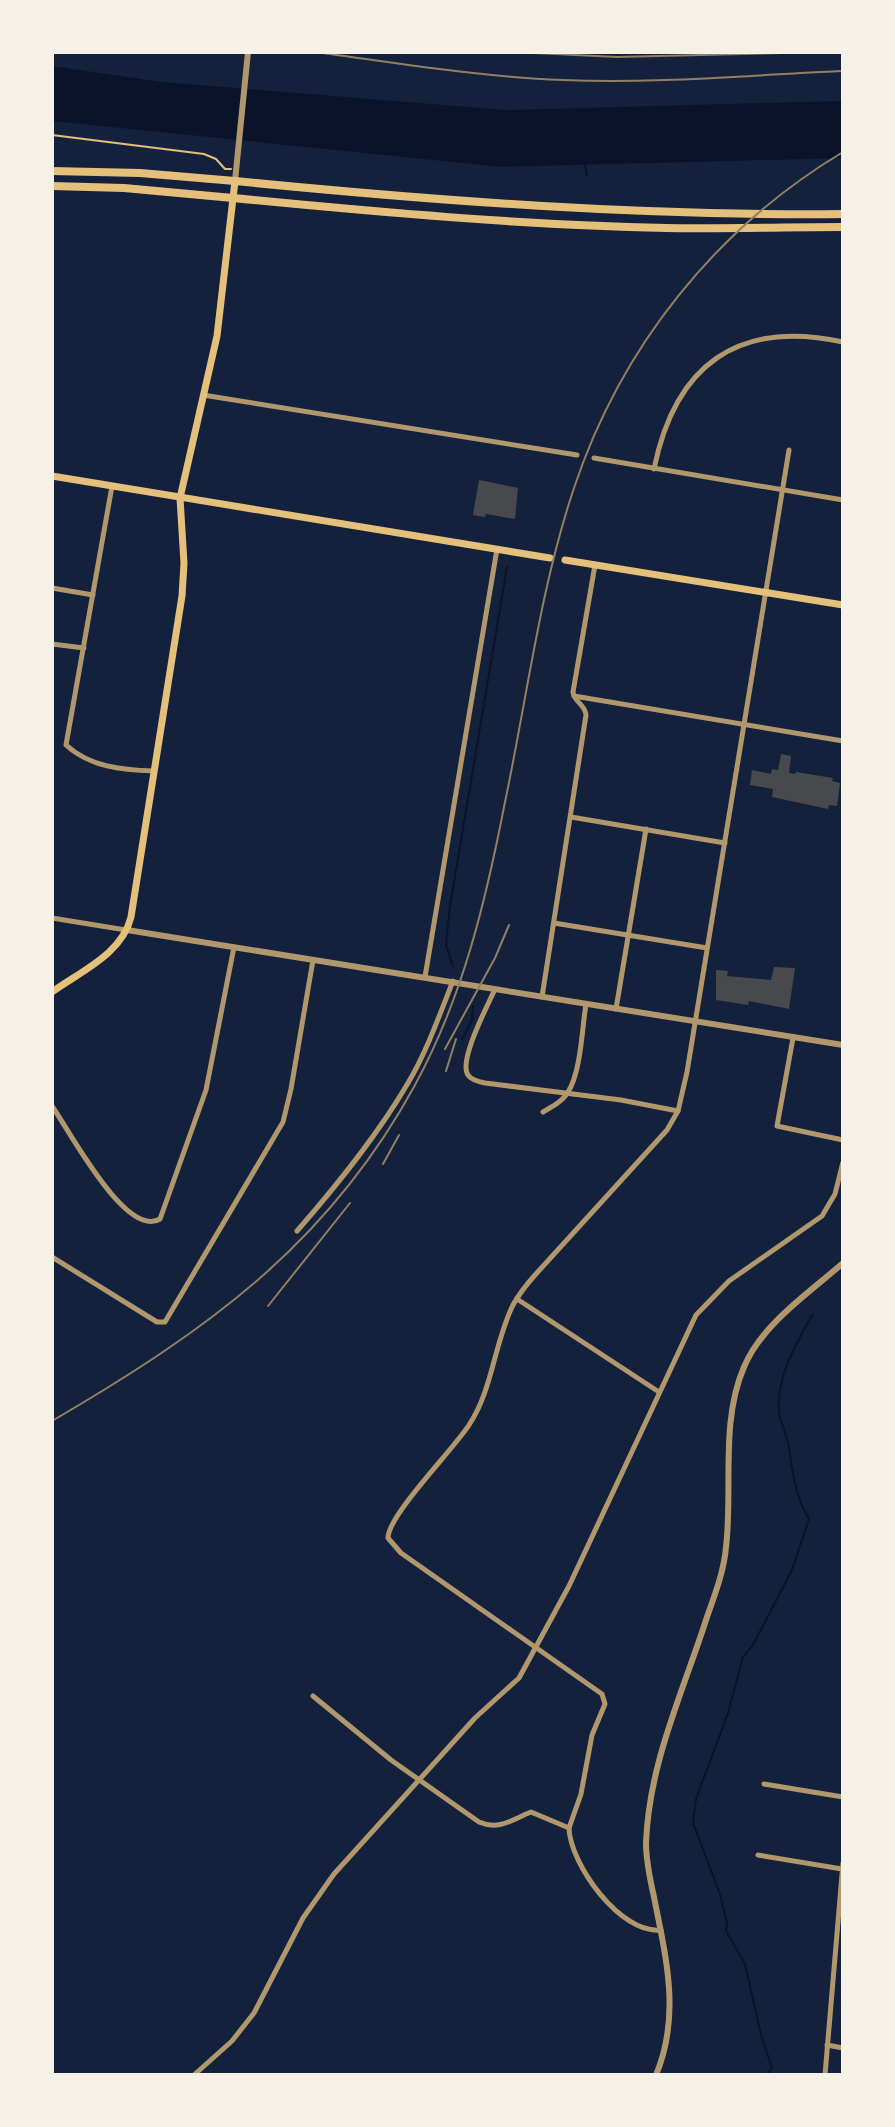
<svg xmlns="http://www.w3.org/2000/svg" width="895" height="2127" viewBox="0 0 895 2127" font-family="'DM Sans',sans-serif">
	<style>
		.water { fill: #0b132b }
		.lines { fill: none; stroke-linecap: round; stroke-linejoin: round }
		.stream { stroke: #0b132b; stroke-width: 2 }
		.building { fill: #48494c }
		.path { stroke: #e5c07b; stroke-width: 2 }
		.minor { stroke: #b1986c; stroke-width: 5 }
		.tertiary { stroke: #b1986c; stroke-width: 6 }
		.secondary { stroke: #e5c07b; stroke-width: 7 }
		.trunk { stroke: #e5c07b; stroke-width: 8 }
		.motorway { stroke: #e5c07b; stroke-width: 8 }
		.rail { stroke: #918062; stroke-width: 2 }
	</style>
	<rect width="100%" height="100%" fill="#14213d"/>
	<polygon class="water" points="52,66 162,82 505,110 843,101 843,158 502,167 52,121"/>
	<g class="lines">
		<g class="stream">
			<polyline points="585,165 587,176"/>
			<polyline points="453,966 446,945 450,906 507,567"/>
			<polyline points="462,1039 472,1020 473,1006"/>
			<path d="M767,2075l5,-7 -11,-33 -16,-71 -19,-33 1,-8 -7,-29 -27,-71 3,-24 32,-86 15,-56 10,-12 39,-75 17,-51c-14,-23 -16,-45 -20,-71 -1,-10 -6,-20 -9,-30 -7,-35 16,-75 33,-104"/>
		</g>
	</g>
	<g class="building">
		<polygon points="479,480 518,488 515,519 486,514 485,517 473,515"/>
		<polygon points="781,754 791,756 789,773 795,774 796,772 833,778 832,781 840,783 837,806 829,805 828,809 772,797 773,789 750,785 752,770 771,774 772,769 778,770"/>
		<polygon points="774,967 795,968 789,1009 749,1001 748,1005 716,1000 716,970 728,971 727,976 771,980"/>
	</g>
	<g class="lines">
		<polyline class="path" points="52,135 204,154 216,159 225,169 231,169"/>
		<g class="minor">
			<polyline points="203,395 577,455"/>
			<polyline points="594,458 843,500"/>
			<path d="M654,469c21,-104 84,-150 189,-127"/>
			<path d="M112,486l-46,259c24,22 56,25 88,26"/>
			<polyline points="52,588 93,595"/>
			<polyline points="52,644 84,648"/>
			<polyline points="574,696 843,741"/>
			<polyline points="571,817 725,843"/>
			<polyline points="52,918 126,930"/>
			<polyline points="554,923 707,948"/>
			<polyline points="425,977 497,549"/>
			<path d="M495,989c-7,16 -37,72 -27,86 3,5 12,7 17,8l136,17 57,11"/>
			<path d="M542,997l44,-282c-1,-11 -12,-13 -13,-23l22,-127"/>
			<polyline points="616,1009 646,829"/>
			<polyline points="793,1038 777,1126 843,1140"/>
			<path d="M52,1106c17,24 74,133 108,113l46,-129 28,-143"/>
			<path d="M543,1112c9,-5 20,-11 25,-20 13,-20 14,-64 18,-88"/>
			<path d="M297,1231c40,-46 80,-95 111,-148 19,-32 31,-67 45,-102"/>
			<polyline points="52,1257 157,1322 165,1322 283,1122 291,1089 313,960"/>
			<polyline points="517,1299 659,1392"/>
			<path d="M313,1696l78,64 88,62c20,9 34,-3 52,-10l38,16"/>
			<polyline points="764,1784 843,1797"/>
			<path d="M569,1828l12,-34 11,-59 13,-31 -3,-10 -201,-141 -13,-15c0,-23 65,-88 81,-113 24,-36 25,-82 44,-120 6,-11 14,-21 22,-30l132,-145 11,-19 9,-39 102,-622"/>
			<path d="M569,1828c1,36 52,107 92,102"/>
			<polyline points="758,1855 842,1869"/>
			<polyline points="827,2045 843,2048"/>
			<polyline points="194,2075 232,2041 254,2013 303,1918 334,1874 475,1718 519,1678 569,1586 696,1315 729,1281 822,1216 835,1194 843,1162"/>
			<polyline points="825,2075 843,1863"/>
		</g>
		<g class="tertiary">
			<polyline points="235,181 248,52"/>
			<polyline points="127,930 843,1045"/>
			<path d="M656,2075c25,-60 10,-117 -2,-178 -4,-18 -8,-35 -8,-54 3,-80 37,-151 61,-226 8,-23 17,-46 19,-70 7,-58 -6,-125 18,-180 18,-43 65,-74 99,-104"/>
		</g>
		<g class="secondary">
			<polyline points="52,476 550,558"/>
			<polyline points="565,560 843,605"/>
			<path d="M52,992c29,-21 70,-38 79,-75l51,-321 2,-33 -4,-65 37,-162 18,-155"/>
		</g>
		<g class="trunk">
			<path d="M235,181c202,20 405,35 608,33"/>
			<path d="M233,198c144,14 288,27 433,30 59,1 118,-1 177,-1"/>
		</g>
		<g class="motorway">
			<polyline points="52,171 140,173 235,181"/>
			<polyline points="52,186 124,188 233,198"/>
		</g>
		<g class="rail">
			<path d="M315,52c82,11 165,25 248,28 93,4 187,-5 280,-9"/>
			<polyline points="513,52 617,57 820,52"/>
			<polyline points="445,1049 495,958 509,925"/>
			<polyline points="446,1071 456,1039"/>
			<polyline points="383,1164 399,1135"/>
			<polyline points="268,1306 350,1203"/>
			<path d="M52,1421c154,-90 276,-176 363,-336 48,-88 71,-185 90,-283 22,-104 35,-213 69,-314 47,-141 142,-260 269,-336"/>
		</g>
	</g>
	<rect width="895" height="2127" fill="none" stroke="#f6f1e7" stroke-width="108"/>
</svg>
